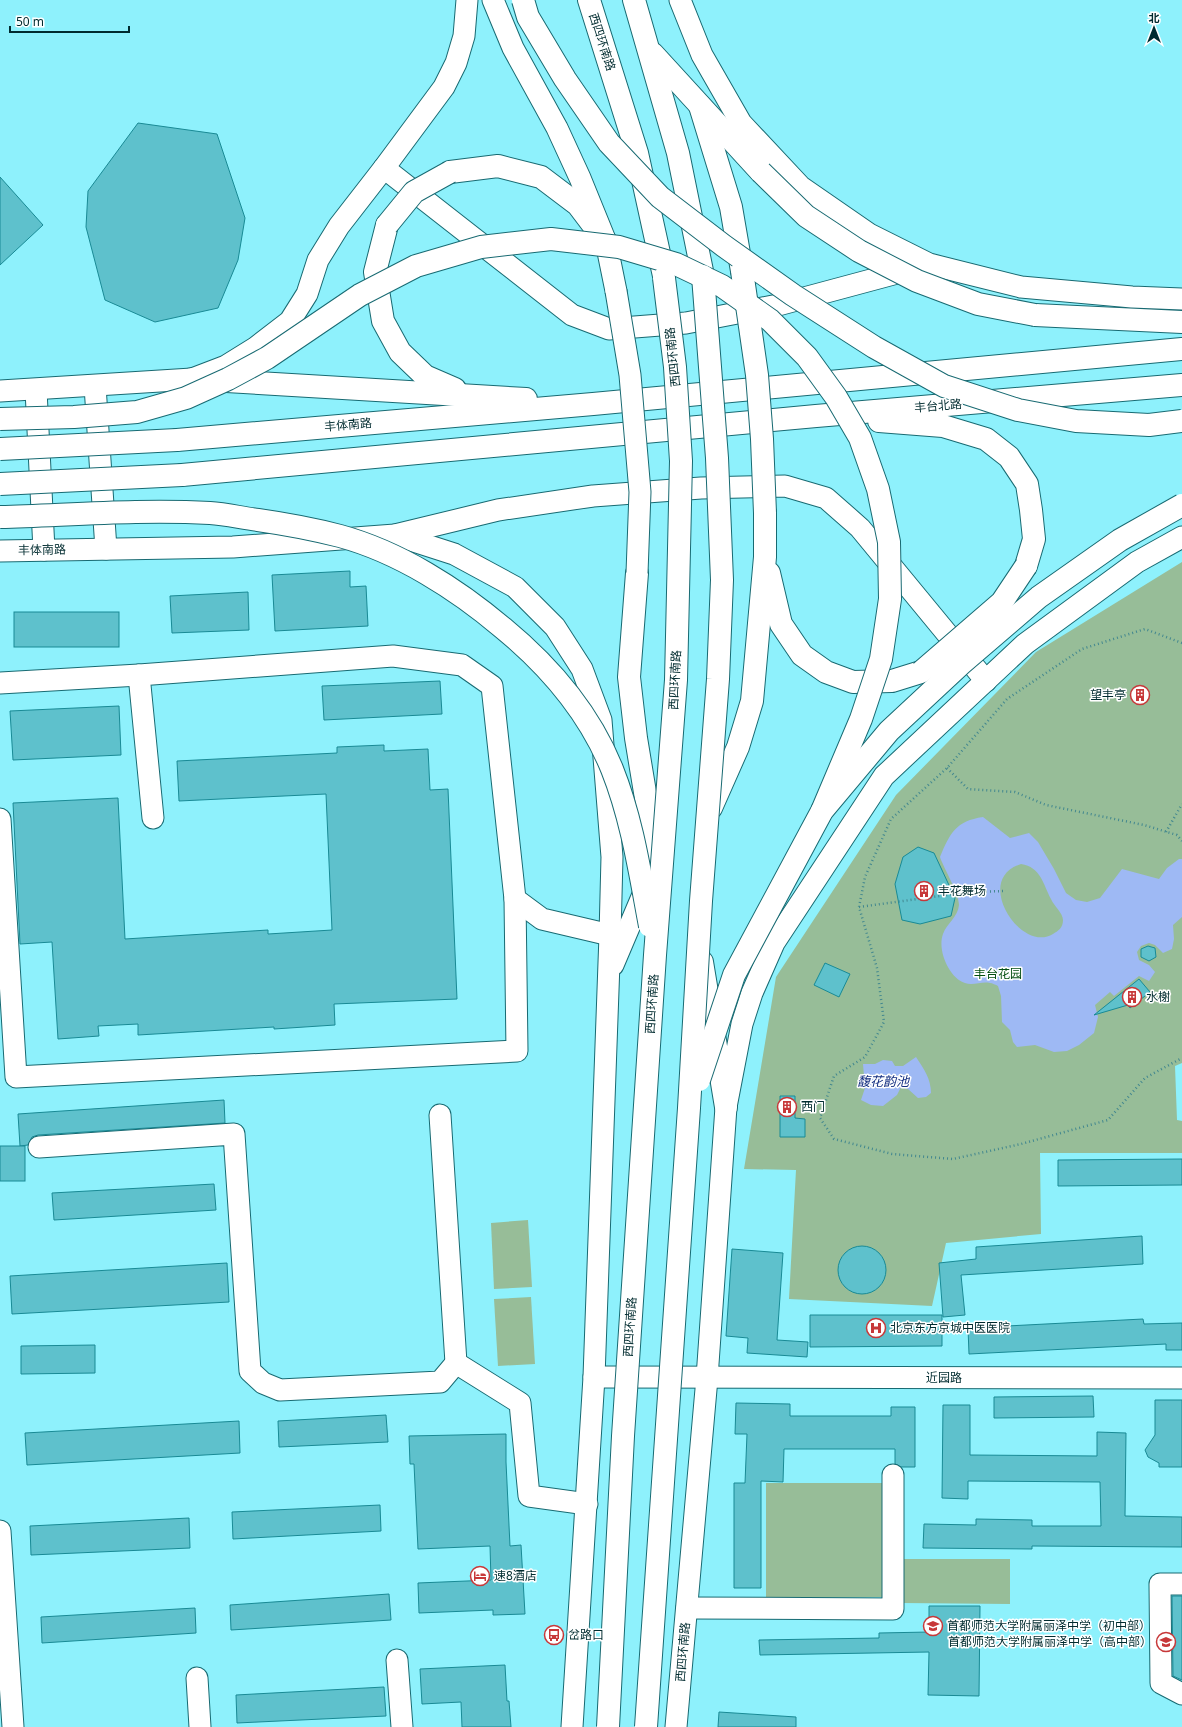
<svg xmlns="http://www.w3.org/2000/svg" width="1182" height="1727" viewBox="0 0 1182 1727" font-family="'Noto Sans','Noto Sans SC',sans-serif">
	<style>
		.green { fill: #97bd98 }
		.water { fill: #9eb9f4; fill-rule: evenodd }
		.building { fill: #5ec1cc; stroke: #198a95 }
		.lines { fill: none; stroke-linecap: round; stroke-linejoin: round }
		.minor-casing { stroke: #186a72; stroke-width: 23 }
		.major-casing { stroke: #186a72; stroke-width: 24 }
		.highway-casing { stroke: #186a72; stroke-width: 24 }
		.path { stroke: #42878f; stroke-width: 2.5; stroke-dasharray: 1 3; stroke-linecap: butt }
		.minor { stroke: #fff; stroke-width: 21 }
		.major { stroke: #fff; stroke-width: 22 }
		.highway { stroke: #fff; stroke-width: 22 }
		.minor-bridge-casing { stroke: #186a72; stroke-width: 23; stroke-linecap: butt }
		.highway-bridge-casing { stroke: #186a72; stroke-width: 24; stroke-linecap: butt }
		.minor-bridge { stroke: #fff; stroke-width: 21 }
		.highway-bridge { stroke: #fff; stroke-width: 22 }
		.labels { text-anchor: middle; stroke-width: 3; stroke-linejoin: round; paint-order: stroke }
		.street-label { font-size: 12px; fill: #002b2f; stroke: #fff }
		.poi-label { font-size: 12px; fill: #002b2f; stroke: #fff; text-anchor: start }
		.park-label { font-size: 12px; fill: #034e12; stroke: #fff }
		.water-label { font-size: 13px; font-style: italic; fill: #142f81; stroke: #fff }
	</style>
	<rect width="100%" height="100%" fill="#8ef1fc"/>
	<g class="green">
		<polygon points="1182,562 1182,1063 1175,1066 1177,1120 1182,1121 1182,1153 1040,1153 1041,1234 946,1243 932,1306 789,1299 796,1170 744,1169 776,977 896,795 1036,652"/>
		<polygon points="528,1220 532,1287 494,1289 491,1223"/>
		<polygon points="531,1297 535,1364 498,1366 494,1299"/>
		<polygon points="766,1483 884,1483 885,1597 766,1598"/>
		<polygon points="901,1559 1010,1559 1010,1604 901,1603"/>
	</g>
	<g class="water">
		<path d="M983,817l27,21 19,-5 9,9 16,27 12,24 10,7 11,2 13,-4 22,-29 37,10 8,-11 12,-9h3v58l-9,8 1,14 -2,10 -9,4 -8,-8 -6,-2 -8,3 -4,6 2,8 10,5 6,7 -6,9 -10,-5 -25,20 -4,-4 -15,13 3,12 -4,16 -15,12 -12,6 -13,1 -19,-7 -18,2 -4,-5 -3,-12 -8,-8 -1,-26 -3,-10c-2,-1 -6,-3 -8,-3 -8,-2 -17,3 -25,0 -16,-5 -28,-33 -22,-49 4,-11 15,-17 16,-29 0,-12 -15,-36 -19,-48 10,-24 16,-36 43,-40zM1021,864c20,3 22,20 30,35 3,7 12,14 12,21 0,8 -5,11 -10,14 -32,20 -81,-55 -32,-70z"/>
		<path d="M916,1057c8,12 15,22 15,36l-5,4 -8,1 -10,-9 -7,-2 -4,8 -14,11 -12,-1 -10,-5 4,-12 -2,-24h12l8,-4 9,1 3,5h8z"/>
	</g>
	<g class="building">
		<polygon points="138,123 217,134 245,218 238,260 218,308 155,322 105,300 86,227 88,191"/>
		<polygon points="0,177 43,225 0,265"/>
		<polygon points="350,571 350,587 366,586 368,626 275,631 272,575"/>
		<polygon points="248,592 249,630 172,633 170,596"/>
		<rect x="14" y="612" width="105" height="35"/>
		<polygon points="440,681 442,714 324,720 322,686"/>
		<polygon points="1138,687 1146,689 1148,697 1144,703 1135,701 1132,692"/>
		<polygon points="119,706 121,755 13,760 10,711"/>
		<polygon points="384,745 384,751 428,749 430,790 448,789 457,999 334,1004 335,1025 274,1029 274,1027 138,1035 138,1024 98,1026 99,1036 58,1039 52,942 20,944 13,803 118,798 125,939 268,930 268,934 332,930 326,794 179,801 177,761 337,753 337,747"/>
		<polygon points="918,847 934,853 955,898 951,916 920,924 902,920 895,884 903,857"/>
		<polygon points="1148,946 1155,948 1156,957 1149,961 1141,957 1141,949"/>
		<polygon points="825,963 850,974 839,997 814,985"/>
		<polygon points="1139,979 1150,992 1130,1008 1128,1005 1094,1015"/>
		<polygon points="780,1096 795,1096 795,1118 805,1119 805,1137 780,1137"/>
		<polygon points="224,1100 225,1123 38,1135 32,1137 28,1145 20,1146 18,1114"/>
		<rect x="0" y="1146" width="25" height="35"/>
		<polygon points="1182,1159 1182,1185 1058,1186 1058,1160"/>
		<polygon points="214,1184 216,1210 54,1220 52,1193"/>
		<polygon points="1142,1236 1143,1264 961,1275 965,1315 943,1317 939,1263 976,1259 976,1247"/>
		<circle cx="862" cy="1270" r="24"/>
		<polygon points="732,1249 783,1253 777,1340 808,1342 807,1357 747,1353 748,1338 726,1336"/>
		<polygon points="227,1263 229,1302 12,1314 10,1276"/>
		<polygon points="810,1315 942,1315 942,1346 810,1347"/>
		<polygon points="1143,1319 1144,1324 1182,1323 1182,1350 1166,1350 1166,1344 969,1354 968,1328"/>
		<polygon points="95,1345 95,1373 21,1374 21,1346"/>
		<polygon points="1093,1396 1094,1417 994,1418 994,1397"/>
		<polygon points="1155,1400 1182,1400 1182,1467 1159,1467 1159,1463 1148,1457 1145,1450 1155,1435"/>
		<polygon points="736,1403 790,1404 790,1416 891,1416 891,1407 915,1407 915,1467 901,1467 895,1464 895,1449 784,1449 783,1482 761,1481 761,1588 734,1588 734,1483 745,1483 747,1434 735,1434"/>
		<polygon points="943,1405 970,1405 970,1455 1097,1456 1097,1432 1126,1433 1125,1516 1182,1517 1182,1547 1032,1546 1032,1549 923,1548 924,1524 976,1525 976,1519 1032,1520 1032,1526 1101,1526 1100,1482 968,1481 968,1499 942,1498"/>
		<polygon points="386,1415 388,1442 279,1447 278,1421"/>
		<polygon points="239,1421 240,1453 27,1465 25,1433"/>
		<polygon points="506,1434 506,1462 510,1546 521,1545 525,1614 493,1615 493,1610 419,1613 418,1583 491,1580 490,1546 418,1549 414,1464 410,1464 409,1436"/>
		<polygon points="380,1505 381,1531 233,1539 232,1512"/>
		<polygon points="189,1518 190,1548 31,1555 30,1526"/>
		<polygon points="389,1594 391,1620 231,1630 230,1605"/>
		<polygon points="1172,1596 1182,1596 1182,1680 1173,1676"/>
		<polygon points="929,1606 980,1606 979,1696 928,1695 929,1652 760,1655 759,1640 879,1638 879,1633 929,1632"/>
		<polygon points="195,1608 196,1633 42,1643 41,1617"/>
		<polygon points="505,1665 507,1701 509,1701 511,1727 462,1727 461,1702 422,1704 420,1669"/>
		<polygon points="384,1687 386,1716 237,1723 236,1695"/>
		<polygon points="719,1712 796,1717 796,1727 718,1727"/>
	</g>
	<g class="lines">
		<g class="minor-casing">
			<g id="minor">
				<polyline points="493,0 513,48 557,128 580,178 606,242 616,291"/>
				<polyline points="680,0 702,55 741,123 801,187 869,234 929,264 1021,287 1132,297 1182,299"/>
				<polyline points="384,168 572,315 609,329 686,323 778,305 912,269"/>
				<polyline points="95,386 106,549"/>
				<polyline points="36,390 44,550"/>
				<polyline points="0,391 192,379 226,366 255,348 290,321 307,294 318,260 339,226 384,168 444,87 456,63 464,36 467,0"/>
				<polyline points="395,535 454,554 515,587 555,627 582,669 601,720 612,857 610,935 594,1377 572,1727"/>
				<polyline points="0,551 233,547 395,535 498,510 593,496 701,488 785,486 826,498 860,528 986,681"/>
				<polyline points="0,683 139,675"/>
				<polyline points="153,818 139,675 393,656 462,665 492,686 515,899 542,919 610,935"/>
				<polyline points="0,819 16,1077 517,1051 515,899"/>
				<polyline points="613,965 647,885"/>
				<polyline points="440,1115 456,1363 520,1403 529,1496 587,1504"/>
				<polyline points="39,1147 234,1134 250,1371 263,1383 280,1390 440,1382 456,1363"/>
				<polyline points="594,1377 1182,1378"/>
				<polyline points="0,1531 13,1727"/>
				<polyline points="1182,1584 1160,1584 1161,1683 1182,1694"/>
				<polyline points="687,1608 893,1609 893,1475"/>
				<polyline points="397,1660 402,1727"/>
				<polyline points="197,1678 200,1727"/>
				<polyline points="676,1727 707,1378 726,1107 742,1024 752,993 774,943 884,776 1025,644 1137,562 1182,537"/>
			</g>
		</g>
		<g class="major-casing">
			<g id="major">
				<polyline points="637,573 629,677 636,738 657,865"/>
				<polyline points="702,962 726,1107"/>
			</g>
		</g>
		<g class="highway-casing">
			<g id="highway">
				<polyline points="589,0 637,153 664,276"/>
				<polyline points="634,0 678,153 703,276"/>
				<polyline points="653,54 761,172"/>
				<polyline points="700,106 731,207 742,271"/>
				<polyline points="450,172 498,166 541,177 578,205 606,242"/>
				<polyline points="387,225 375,272 383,321 400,352 425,376 455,389"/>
				<polyline points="1035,315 1182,322"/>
				<polyline points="192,379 526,399"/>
				<polyline points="879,421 943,426 986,439 1009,457 1027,484 1031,510 1034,539 1026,566"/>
				<polyline points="177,440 593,404 1182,349"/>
				<polyline points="182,475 816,416 1182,385"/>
				<polyline points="769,573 781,624 802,655 826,672 853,682 892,681 921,672"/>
				<polyline points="711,808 738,747 752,701 765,557 765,513"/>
			</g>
		</g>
		<g class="path">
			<polyline points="1182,643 1145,629 1082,649 1007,699 947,768 891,819 865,877 859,907 877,968 884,1022 865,1057 834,1076 820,1118 834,1139 892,1154 953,1159 1021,1144 1108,1120 1145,1078 1182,1058"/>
			<polyline points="947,768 968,789 1015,792 1046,805 1144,825 1177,835 1182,841"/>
			<polyline points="1166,832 1182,804"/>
			<polyline points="859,907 969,892 1006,891"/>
		</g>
		<use href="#minor" class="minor"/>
		<use href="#major" class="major"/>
		<use href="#highway" class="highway"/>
		<g class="minor-bridge-casing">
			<polyline id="minor-bridge" points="616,291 630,375 640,492 637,573"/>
		</g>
		<g class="highway-bridge-casing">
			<g id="highway-bridge">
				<polyline points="523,0 528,17 565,79 609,143 660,197 724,246 793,295 874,347 944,386 1018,410 1076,421 1149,425 1182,421"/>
				<polyline points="761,172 806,216 859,251 917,281 978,304 1035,315"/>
				<polyline points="387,225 414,192 450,172"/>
				<polyline points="742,271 757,375 762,439 765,513"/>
				<polyline points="0,419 74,417 137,412 186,398 228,379 267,358 360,295 416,266 481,247 551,239 619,247 676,264 722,286 770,320 807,357 836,397 860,438 878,489 889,542 890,599 881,659 861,719 822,811"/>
				<polyline points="0,449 177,440"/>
				<polyline points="0,484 182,475"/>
				<path d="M0,517c70,-2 141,-8 210,-4 16,1 32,5 48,7 28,4 55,9 82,16 59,16 117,53 163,92 46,38 86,84 109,141 20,50 28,104 38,157"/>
				<polyline points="921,672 1002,602 1026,566"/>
				<polyline points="699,1080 734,975 822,811 889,731 961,664 1039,597 1120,540 1182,505"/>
				<polyline points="608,1727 623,1436 655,955 676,680 681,461 675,367 664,278"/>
				<polyline points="646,1727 689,1108 701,901 718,679 722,580 717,458 703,276"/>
			</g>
		</g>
		<use href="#minor-bridge" class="minor-bridge"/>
		<use href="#highway-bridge" class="highway-bridge"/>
	</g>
	<defs>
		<g id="building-ring" transform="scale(1)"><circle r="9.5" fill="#fff" stroke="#c73839" stroke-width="1.5"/><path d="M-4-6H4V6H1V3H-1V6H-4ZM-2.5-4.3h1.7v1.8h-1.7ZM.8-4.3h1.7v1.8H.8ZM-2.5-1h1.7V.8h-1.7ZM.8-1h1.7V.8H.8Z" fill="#c73839"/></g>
		<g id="hospital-ring" transform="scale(1)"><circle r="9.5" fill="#fff" stroke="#c73839" stroke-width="1.5"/><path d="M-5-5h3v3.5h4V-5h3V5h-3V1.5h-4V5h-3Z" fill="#c73839"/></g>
		<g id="hotel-ring" transform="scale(1)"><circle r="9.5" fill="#fff" stroke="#c73839" stroke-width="1.5"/><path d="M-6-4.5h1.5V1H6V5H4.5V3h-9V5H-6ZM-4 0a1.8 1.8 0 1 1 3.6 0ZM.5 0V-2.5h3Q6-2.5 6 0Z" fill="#c73839"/></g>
		<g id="school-ring" transform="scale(1)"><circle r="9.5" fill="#fff" stroke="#c73839" stroke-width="1.5"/><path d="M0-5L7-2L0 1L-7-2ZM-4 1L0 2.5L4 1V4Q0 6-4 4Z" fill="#c73839"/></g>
		<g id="bus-ring" transform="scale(1)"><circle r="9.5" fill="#fff" stroke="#c73839" stroke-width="1.5"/><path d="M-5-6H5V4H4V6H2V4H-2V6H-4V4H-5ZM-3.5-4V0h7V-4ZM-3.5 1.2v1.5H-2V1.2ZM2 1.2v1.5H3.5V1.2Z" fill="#c73839"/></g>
	</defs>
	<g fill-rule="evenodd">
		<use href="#building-ring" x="1140" y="695"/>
		<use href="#building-ring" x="924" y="891"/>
		<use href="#building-ring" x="1132" y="997"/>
		<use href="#building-ring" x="787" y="1107"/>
		<use href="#hospital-ring" x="876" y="1328"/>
		<use href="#hotel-ring" x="480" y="1576"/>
		<use href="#school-ring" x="933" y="1626"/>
		<use href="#bus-ring" x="554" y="1635"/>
		<use href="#school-ring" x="1166" y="1642"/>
	</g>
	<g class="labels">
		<g class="street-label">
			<text transform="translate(602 42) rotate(72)" y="4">西四环南路</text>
			<text transform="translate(673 357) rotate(-96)" y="4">西四环南路</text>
			<text transform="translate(938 406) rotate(-5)" y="4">丰台北路</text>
			<text transform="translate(348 425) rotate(-5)" y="4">丰体南路</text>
			<text transform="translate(42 550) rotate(-1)" y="4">丰体南路</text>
			<text transform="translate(675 680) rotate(-87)" y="4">西四环南路</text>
			<text transform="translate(652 1004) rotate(-86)" y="4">西四环南路</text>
			<text transform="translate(630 1327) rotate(-86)" y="4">西四环南路</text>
			<text x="944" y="1382">近园路</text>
			<text transform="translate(683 1652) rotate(-85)" y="4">西四环南路</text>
		</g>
		<g class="poi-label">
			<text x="1126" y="699" text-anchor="end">望丰亭</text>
			<text x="938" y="895">丰花舞场</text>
			<text x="1146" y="1001">水榭</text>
			<text x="801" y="1111">西门</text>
			<text x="890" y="1332">北京东方京城中医医院</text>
			<text x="494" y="1580">速8酒店</text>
			<text x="947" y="1630">首都师范大学附属丽泽中学（初中部）</text>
			<text x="568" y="1639">岔路口</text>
			<text x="1152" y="1646" text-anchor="end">首都师范大学附属丽泽中学（高中部）</text>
		</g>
		<g class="park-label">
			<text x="998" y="978">丰台花园</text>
		</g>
		<g class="water-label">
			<text x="883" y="1086">馥花韵池</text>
		</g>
	</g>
	<g transform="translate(1154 28)" stroke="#ffffff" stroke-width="3" paint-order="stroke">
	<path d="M0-3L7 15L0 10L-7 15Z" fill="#002b2f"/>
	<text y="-6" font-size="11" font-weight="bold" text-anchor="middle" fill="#002b2f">北</text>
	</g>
	<path d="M10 26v6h119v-6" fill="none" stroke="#002b2f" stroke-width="2"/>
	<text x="16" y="26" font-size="12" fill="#002b2f" stroke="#ffffff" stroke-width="3" paint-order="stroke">50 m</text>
</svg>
